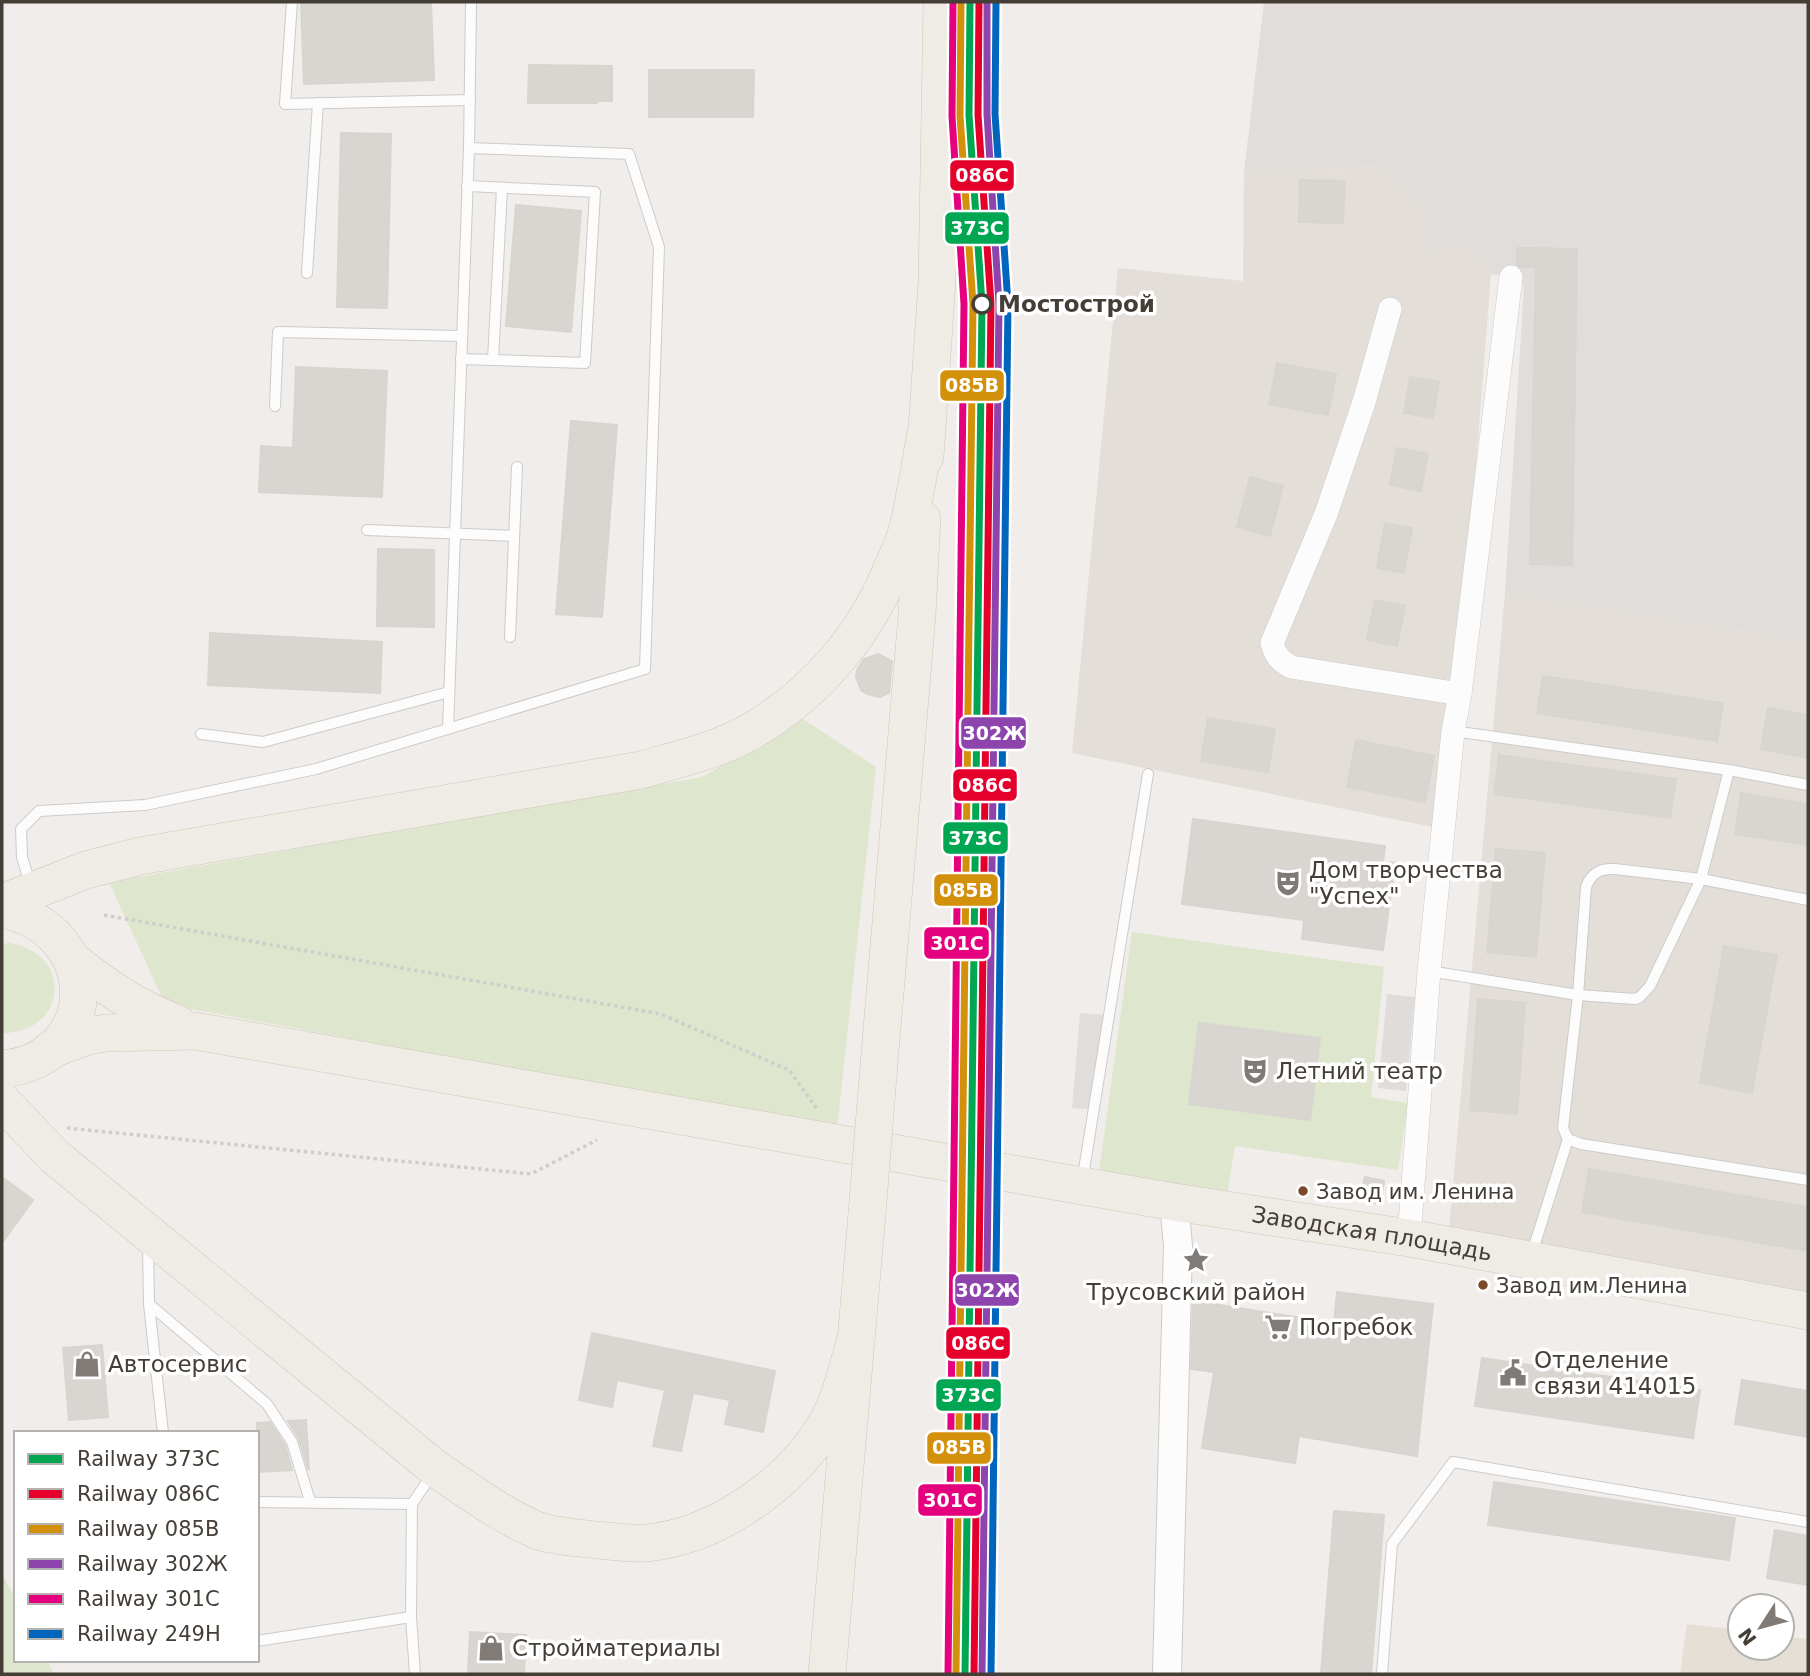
<svg xmlns="http://www.w3.org/2000/svg" width="1810" height="1676" viewBox="0 0 1810 1676" font-family="'DejaVu Sans',sans-serif">
	<style>
		.residential { fill: #e3ded8 }
		.industrial { fill: #e1ddda }
		.education { fill: #e5dfd6 }
		.green { fill: #dee6cd }
		.parking { fill: #dfdcda }
		.building { fill: #d9d6d2; stroke: #d8d4d0; stroke-width: 2 }
		.lines { fill: none; stroke-linecap: round; stroke-linejoin: round }
		.service-casing { stroke: #cdcbc8; stroke-width: 12 }
		.minor-casing { stroke: #cdcbc8; stroke-width: 24 }
		.tertiary-casing { stroke: #cdcbc8; stroke-width: 30 }
		.primary-casing { stroke: #d0c7ba; stroke-width: 38 }
		.path { stroke: #d0cdcb; stroke-width: 3.5; stroke-dasharray: 3.5 3.5; stroke-linecap: butt }
		.service { stroke: #fdfcfc; stroke-width: 10 }
		.minor { stroke: #fdfcfc; stroke-width: 23 }
		.tertiary { stroke: #fdfcfc; stroke-width: 28 }
		.primary { stroke: #efebe5; stroke-width: 37 }
		.primary-bridge-casing { stroke: #d0c7ba; stroke-width: 38; stroke-linecap: butt }
		.primary-bridge { stroke: #efebe5; stroke-width: 37 }
		.rail-1-casing { stroke: #fff; stroke-width: 12 }
		.rail-2-casing { stroke: #fff; stroke-width: 12 }
		.rail-3-casing { stroke: #fff; stroke-width: 12 }
		.rail-4-casing { stroke: #fff; stroke-width: 12 }
		.rail-5-casing { stroke: #fff; stroke-width: 12 }
		.rail-6-casing { stroke: #fff; stroke-width: 12 }
		.rail-1 { stroke: #00a651; stroke-width: 7 }
		.rail-2 { stroke: #e4002b; stroke-width: 7 }
		.rail-3 { stroke: #d3910b; stroke-width: 7 }
		.rail-4 { stroke: #8e44ad; stroke-width: 7 }
		.rail-5 { stroke: #e5007d; stroke-width: 7 }
		.rail-6 { stroke: #0065bd; stroke-width: 7 }
		.stop-dot { fill: #fff; stroke: #443e37; stroke-width: 3.5 }
		.bus-dot { fill: #7a4b2a; stroke: #fff; stroke-width: 2.5 }
		.labels { text-anchor: middle; stroke-width: 7; stroke-linejoin: round; paint-order: stroke }
		.bus-label { font-size: 21px; fill: #443e37; stroke: #fff; text-anchor: start }
		.stop-label { font-size: 23px; font-weight: bold; fill: #443e37; stroke: #fff; text-anchor: start }
		.poi-label { font-size: 23px; fill: #443e37; stroke: #fff; text-anchor: start }
		.street-label { font-size: 23px; fill: #443e37; stroke: #fff }
		.line-badge { stroke: #fff; stroke-width: 2.5 }
		.badge-label { font-size: 19px; text-anchor: middle; font-weight: bold; fill: #fff }
	</style>
	<rect width="100%" height="100%" fill="#f0edea"/>
	<g class="residential">
		<polygon points="1379,167 1425,214 1470,248 1491,274 1447,830 1072,753 1118,268 1243,281 1244,172"/>
		<polygon points="1505,593 1808,641 1808,1296 1449,1230"/>
	</g>
	<g class="industrial">
		<polygon points="1264,2 1808,2 1808,641 1505,593 1524,286 1511,277 1491,274 1470,248 1424,251 1425,214 1379,167 1244,172"/>
		<polygon points="1080,1013 1104,1015 1096,1110 1072,1108"/>
	</g>
	<polygon class="education" points="1687,1624 1740,1630 1740,1648 1782,1648 1782,1636 1808,1639 1808,1674 1680,1674"/>
	<g class="green">
		<polygon points="803,719 876,767 837,1129 165,1004 109,882 702,777"/>
		<polygon points="1132,932 1384,967 1371,1097 1408,1103 1398,1170 1235,1146 1227,1195 1099,1172"/>
		<path d="M10,943c64,11 57,90 -8,90v-89z"/>
		<polygon points="2,1574 16,1600 16,1660 47,1660 54,1674 2,1674"/>
	</g>
	<polygon class="parking" points="1387,994 1415,997 1406,1091 1378,1088"/>
	<g class="building">
		<polygon points="301,2 431,2 434,80 304,84"/>
		<polygon points="529,65 612,66 612,101 597,101 597,103 528,103"/>
		<polygon points="649,70 754,70 753,117 649,117"/>
		<polygon points="341,133 391,134 387,308 337,307"/>
		<polygon points="1300,180 1345,181 1343,223 1299,222"/>
		<polygon points="516,205 581,211 571,332 506,326"/>
		<polygon points="1517,248 1577,249 1572,565 1530,564 1536,267 1520,267 1517,265"/>
		<polygon points="1277,363 1336,374 1328,415 1269,404"/>
		<polygon points="296,367 387,371 382,497 259,492 261,446 293,448"/>
		<polygon points="1410,377 1439,382 1433,418 1404,413"/>
		<polygon points="571,421 617,425 602,617 556,614"/>
		<polygon points="1397,448 1428,454 1421,491 1390,485"/>
		<polygon points="1250,477 1283,486 1270,536 1237,527"/>
		<polygon points="1385,523 1412,528 1404,573 1377,568"/>
		<polygon points="378,549 434,550 434,627 377,626"/>
		<polygon points="1375,600 1405,606 1397,646 1367,640"/>
		<polygon points="210,633 382,642 380,693 208,685"/>
		<polygon points="878,654 892,661 889,693 880,697 867,694 861,690 856,677 857,670 864,659"/>
		<polygon points="1543,676 1723,703 1717,741 1537,713"/>
		<polygon points="1768,708 1808,715 1808,758 1761,749"/>
		<polygon points="1208,718 1275,729 1268,772 1201,761"/>
		<polygon points="1356,740 1434,756 1425,802 1347,787"/>
		<polygon points="1499,755 1676,779 1670,818 1494,794"/>
		<polygon points="1741,793 1808,804 1808,845 1735,834"/>
		<polygon points="1193,819 1385,846 1383,862 1395,863 1383,950 1302,939 1304,920 1182,904"/>
		<polygon points="1496,849 1545,853 1536,957 1487,952"/>
		<polygon points="1724,946 1777,955 1752,1093 1700,1083"/>
		<polygon points="1478,999 1525,1003 1517,1114 1470,1110"/>
		<polygon points="1199,1023 1320,1038 1310,1120 1189,1104"/>
		<polygon points="1589,1169 1808,1207 1808,1251 1582,1212"/>
		<polygon points="2,1177 33,1200 2,1243"/>
		<polygon points="1365,1177 1384,1181 1380,1204 1360,1200"/>
		<polygon points="1337,1292 1433,1304 1417,1456 1299,1436 1295,1463 1202,1448 1214,1372 1191,1369 1193,1301 1334,1323"/>
		<polygon points="592,1333 775,1371 763,1432 725,1424 730,1400 693,1393 681,1451 653,1446 665,1390 617,1380 612,1407 579,1400"/>
		<polygon points="102,1345 108,1417 69,1420 63,1348"/>
		<polygon points="1482,1358 1700,1390 1693,1438 1475,1406"/>
		<polygon points="1742,1380 1808,1391 1808,1437 1735,1424"/>
		<polygon points="306,1420 309,1469 308,1469 299,1439 288,1421"/>
		<polygon points="270,1422 285,1445 292,1470 257,1472 257,1423"/>
		<polygon points="1494,1482 1735,1518 1729,1560 1488,1525"/>
		<polygon points="1334,1511 1384,1515 1371,1674 1321,1674"/>
		<polygon points="1775,1530 1808,1536 1808,1585 1767,1578"/>
		<polygon points="470,1632 526,1635 524,1674 468,1674"/>
	</g>
	<g class="lines">
		<g class="service-casing">
			<g id="service">
				<polyline points="292,2 285,104 470,100"/>
				<polyline points="307,273 318,103"/>
				<polyline points="461,359 585,363 595,192 467,186"/>
				<polyline points="493,360 502,188"/>
				<polyline points="275,406 278,332 462,336"/>
				<polyline points="367,530 514,536"/>
				<polyline points="510,637 517,467"/>
				<polyline points="448,729 469,148 471,2"/>
				<polyline points="1453,731 1729,770 1808,785"/>
				<polyline points="201,734 263,742 449,692"/>
				<polyline points="31,887 22,857 21,829 39,811 145,805 316,769 645,669 659,247 629,154 469,148"/>
				<path d="M1808,900l-107,-21 -86,-10c-15,-1 -24,4 -29,18l-8,108 -15,133 5,11 13,5 227,36"/>
				<polyline points="1429,971 1578,995 1635,999 1640,997 1650,986 1701,879 1729,770"/>
				<polyline points="1082,1182 1148,774"/>
				<polyline points="148,1243 149,1304 163,1433"/>
				<polyline points="1531,1256 1568,1139"/>
				<polyline points="149,1304 267,1404 292,1442 310,1501"/>
				<polyline points="257,1502 412,1504"/>
				<polyline points="411,1617 412,1504 433,1473"/>
				<polyline points="257,1641 411,1617 415,1674"/>
				<polyline points="1382,1674 1392,1544 1453,1462 1808,1522"/>
			</g>
		</g>
		<g class="minor-casing">
			<g id="minor">
				<path d="M1390,309l-26,93 -38,112 -54,129c3,12 8,18 19,24l169,27"/>
				<polyline points="1409,1238 1429,971 1453,731 1460,694 1511,277"/>
			</g>
		</g>
		<g class="tertiary-casing">
			<polyline id="tertiary" points="1167,1674 1178,1246 1174,1202"/>
		</g>
		<g class="primary-casing">
			<g id="primary">
				<polyline points="925,457 937,282 942,2"/>
				<path d="M2,903l84,-33 54,-14 501,-86c38,-11 79,-20 114,-41 63,-38 111,-95 138,-163 5,-11 11,-23 14,-35 8,-32 13,-66 19,-99"/>
				<path d="M2,909c104,22 100,151 0,160"/>
				<path d="M71,959c34,28 66,49 107,65"/>
				<path id="s1" d="M50,1050l38,-14 18,-3 89,-2 979,171 235,36 399,73"/>
				<polyline points="878,1076 917,615 922,519"/>
				<path d="M2,1101l52,55 382,313c32,21 65,46 100,61 15,6 36,7 52,9 19,2 39,5 58,4 70,-6 146,-60 181,-120 14,-26 21,-57 29,-85"/>
				<polyline points="827,1674 867,1214"/>
			</g>
		</g>
		<g class="path">
			<polyline points="104,915 661,1014 789,1070 817,1109"/>
			<polyline points="67,1128 531,1174 597,1140"/>
		</g>
		<use href="#service" class="service"/>
		<use href="#minor" class="minor"/>
		<use href="#tertiary" class="tertiary"/>
		<use href="#primary" class="primary"/>
		<g class="primary-bridge-casing">
			<polyline id="primary-bridge" points="867,1214 878,1076"/>
		</g>
		<use href="#primary-bridge" class="primary-bridge"/>
		<g class="rail-1-casing">
			<polyline id="rail-1" points="965,1674 982,304 969,115 970,2"/>
		</g>
		<g class="rail-2-casing">
			<polyline id="rail-2" points="974,1674 991,304 978,115 979,2"/>
		</g>
		<g class="rail-3-casing">
			<polyline id="rail-3" points="956,1674 973,304 960,116 961,2"/>
		</g>
		<g class="rail-4-casing">
			<polyline id="rail-4" points="982,1674 999,304 987,114 987,2"/>
		</g>
		<g class="rail-5-casing">
			<polyline id="rail-5" points="948,1674 964,304 952,116 953,2"/>
		</g>
		<g class="rail-6-casing">
			<polyline id="rail-6" points="991,1674 1008,304 995,114 996,2"/>
		</g>
		<use href="#rail-1" class="rail-1"/>
		<use href="#rail-2" class="rail-2"/>
		<use href="#rail-3" class="rail-3"/>
		<use href="#rail-4" class="rail-4"/>
		<use href="#rail-5" class="rail-5"/>
		<use href="#rail-6" class="rail-6"/>
	</g>
	<defs>
		<g id="theatre-bare" transform="scale(2.1)"><path d="M-5-5.5Q0-4 5-5.5V0Q5 5 0 6Q-5 5-5 0ZM-3.3-2.5H-1v1.5H-3.3ZM1-2.5H3.3v1.5H1ZM-2.8 1Q0 5.5 2.8 1Z" fill="#807b76" stroke="#fff" stroke-width="2.5" paint-order="stroke"/></g>
		<g id="sight-bare" transform="scale(2.1)"><path d="M0-6L1.8-2.2L6-1.7L2.9 1.2L3.7 5.4L0 3.3L-3.7 5.4L-2.9 1.2L-6-1.7L-1.8-2.2Z" fill="#807b76" stroke="#fff" stroke-width="2.5" paint-order="stroke"/></g>
		<g id="supermarket-bare" transform="scale(2.1)"><path d="M-6-5.5h2.5l.6 2H6L4.5 2H-2.5L-4.4-4H-6ZM-1.5 3.2a1.3 1.3 0 1 0 .1 0ZM3 3.2a1.3 1.3 0 1 0 .1 0Z" fill="#807b76" stroke="#fff" stroke-width="2.5" paint-order="stroke"/></g>
		<g id="shop-bare" transform="scale(2.1)"><path d="M-5-2.5h2.3a2.7 3.5 0 0 1 5.4 0H5L5.5 6h-11ZM-1.5-2.5h3a1.5 2.3 0 0 0-3 0Z" fill="#807b76" stroke="#fff" stroke-width="2.5" paint-order="stroke"/></g>
		<g id="civic-bare" transform="scale(2.1)"><path d="M-.6-6.5H3V-4.5H.6V-3L4-1V1h2V6H-6V1h2V-1L-.6-3ZM-1.2 2.5V6h2.4V2.5Z" fill="#807b76" stroke="#fff" stroke-width="2.5" paint-order="stroke"/></g>
	</defs>
	<g fill-rule="evenodd">
		<use href="#theatre-bare" x="1288" y="883"/>
		<use href="#theatre-bare" x="1255" y="1071"/>
		<use href="#sight-bare" x="1196" y="1260"/>
		<use href="#supermarket-bare" x="1278" y="1327"/>
		<use href="#shop-bare" x="87" y="1364"/>
		<use href="#civic-bare" x="1513" y="1373"/>
		<use href="#shop-bare" x="491" y="1648"/>
	</g>
	<circle class="stop-dot" cx="982" cy="304" r="9"/>
	<g class="bus-dot">
		<circle cx="1303" cy="1191" r="6"/>
		<circle cx="1483" cy="1285" r="6"/>
	</g>
	<g class="labels">
		<g class="bus-label">
			<text x="1316" y="1199">Завод им. Ленина</text>
			<text x="1496" y="1293">Завод им.Ленина</text>
		</g>
		<g class="stop-label">
			<text x="998" y="312">Мостострой</text>
		</g>
		<g class="poi-label">
			<text x="1309" y="878">Дом творчества<tspan x="1309" dy="26">"Успех"</tspan></text>
			<text x="1276" y="1079">Летний театр</text>
			<text x="1196" y="1300" text-anchor="middle">Трусовский район</text>
			<text x="1299" y="1335">Погребок</text>
			<text x="1534" y="1368">Отделение<tspan x="1534" dy="26">связи 414015</tspan></text>
			<text x="108" y="1372">Автосервис</text>
			<text x="512" y="1656">Стройматериалы</text>
		</g>
		<g class="street-label">
			<text dy="8" stroke="none"><textPath href="#s1" startOffset="1342">Заводская площадь</textPath></text>
		</g>
	</g>
	<g class="line-badge">
		<rect x="949" y="159" width="66" height="33" rx="7" fill="#e4002b"/>
		<rect x="944" y="211" width="66" height="34" rx="7" fill="#00a651"/>
		<rect x="939" y="369" width="66" height="33" rx="7" fill="#d3910b"/>
		<rect x="960" y="716" width="67" height="34" rx="7" fill="#8e44ad"/>
		<rect x="952" y="768" width="66" height="34" rx="7" fill="#e4002b"/>
		<rect x="942" y="821" width="67" height="34" rx="7" fill="#00a651"/>
		<rect x="933" y="873" width="66" height="34" rx="7" fill="#d3910b"/>
		<rect x="923" y="926" width="67" height="34" rx="7" fill="#e5007d"/>
		<rect x="954" y="1273" width="66" height="34" rx="7" fill="#8e44ad"/>
		<rect x="945" y="1326" width="66" height="34" rx="7" fill="#e4002b"/>
		<rect x="935" y="1378" width="67" height="34" rx="7" fill="#00a651"/>
		<rect x="926" y="1431" width="66" height="34" rx="7" fill="#d3910b"/>
		<rect x="917" y="1483" width="66" height="34" rx="7" fill="#e5007d"/>
	</g>
	<g class="badge-label">
		<text x="982" y="182">086С</text>
		<text x="977" y="235">373C</text>
		<text x="972" y="392">085В</text>
		<text x="994" y="740">302Ж</text>
		<text x="985" y="792">086С</text>
		<text x="975" y="845">373C</text>
		<text x="966" y="897">085В</text>
		<text x="957" y="950">301С</text>
		<text x="987" y="1297">302Ж</text>
		<text x="978" y="1350">086С</text>
		<text x="968" y="1402">373C</text>
		<text x="959" y="1454">085В</text>
		<text x="950" y="1507">301С</text>
	</g>
	<rect width="1810" height="1676" fill="none" stroke="#443e37" stroke-width="7"/>
	<rect x="14" y="1431" width="245" height="231" fill="#ffffff" stroke="#b4b2af" stroke-width="2"/>
	<rect x="28" y="1454" width="35" height="10" fill="#00a651" stroke="#b4b2af" stroke-width="2"/>
	<text x="77" y="1466" font-size="21" fill="#443e37">Railway 373C</text>
	<rect x="28" y="1489" width="35" height="10" fill="#e4002b" stroke="#b4b2af" stroke-width="2"/>
	<text x="77" y="1501" font-size="21" fill="#443e37">Railway 086С</text>
	<rect x="28" y="1524" width="35" height="10" fill="#d3910b" stroke="#b4b2af" stroke-width="2"/>
	<text x="77" y="1536" font-size="21" fill="#443e37">Railway 085В</text>
	<rect x="28" y="1559" width="35" height="10" fill="#8e44ad" stroke="#b4b2af" stroke-width="2"/>
	<text x="77" y="1571" font-size="21" fill="#443e37">Railway 302Ж</text>
	<rect x="28" y="1594" width="35" height="10" fill="#e5007d" stroke="#b4b2af" stroke-width="2"/>
	<text x="77" y="1606" font-size="21" fill="#443e37">Railway 301С</text>
	<rect x="28" y="1629" width="35" height="10" fill="#0065bd" stroke="#b4b2af" stroke-width="2"/>
	<text x="77" y="1641" font-size="21" fill="#443e37">Railway 249Н</text>
	<g transform="translate(1761 1627) rotate(234)"><circle r="33" fill="#ffffff" stroke="#b4b2af" stroke-width="2"/>
	<path d="M0-5L12 26L0 18L-12 26Z" fill="#807b76"/>
	<text y="-10" font-size="19" font-weight="bold" text-anchor="middle" fill="#443e37">N</text>
	</g>
</svg>
